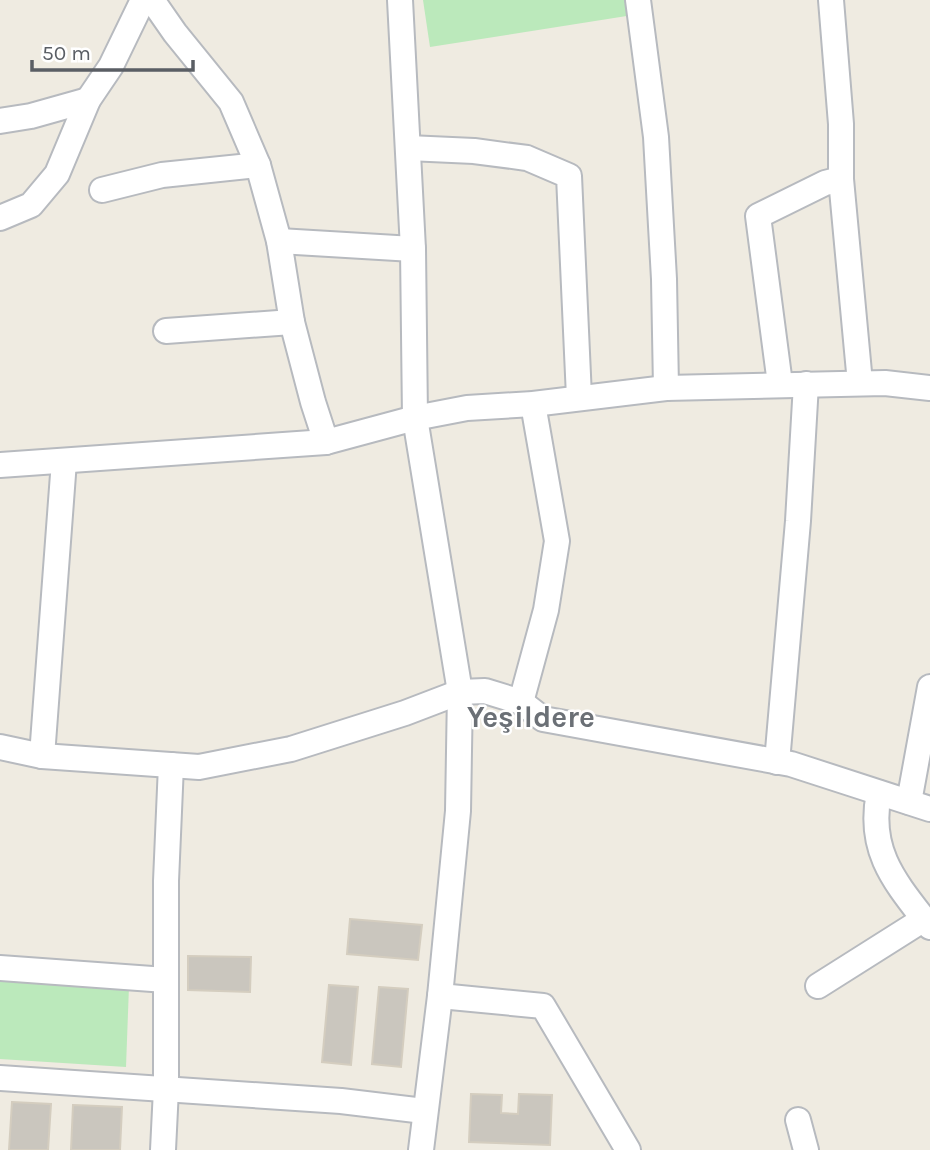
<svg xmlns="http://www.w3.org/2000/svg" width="930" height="1150" viewBox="0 0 930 1150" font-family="Karla,sans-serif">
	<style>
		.green { fill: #bbe9bb }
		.building { fill: #cac6be; stroke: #d4cdbf; stroke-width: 2 }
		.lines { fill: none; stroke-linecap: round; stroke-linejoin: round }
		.minor-casing { stroke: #b7babf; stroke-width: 28 }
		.minor { stroke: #fff; stroke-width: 24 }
		.labels { text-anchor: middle; stroke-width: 5; stroke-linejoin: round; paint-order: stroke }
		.district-label { font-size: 30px; font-weight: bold; fill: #6b7076; stroke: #fff }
	</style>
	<rect width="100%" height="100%" fill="#efebe1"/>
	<g class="green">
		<polygon points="423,0 631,0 633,15 430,47"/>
		<polygon points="0,977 129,986 126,1067 0,1059"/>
	</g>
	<g class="building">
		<polygon points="350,919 422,925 418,960 347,954"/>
		<polygon points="188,956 251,957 250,992 188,990"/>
		<polygon points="329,985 358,987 351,1065 322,1062"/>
		<polygon points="379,987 408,989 401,1067 372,1064"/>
		<polygon points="471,1094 502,1095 501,1113 518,1114 519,1094 552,1095 550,1145 469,1142"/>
		<polygon points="12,1102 51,1104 48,1150 9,1150"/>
		<polygon points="73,1105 122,1107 120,1150 71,1150"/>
	</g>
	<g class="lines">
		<g class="minor-casing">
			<g id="minor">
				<polyline points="152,0 175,33 231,102 258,165 279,241 292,322 313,402 326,442"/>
				<polyline points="400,0 413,249 415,418 460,692 458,811 440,996 421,1150"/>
				<polyline points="638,0 656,137 664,279 666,388"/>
				<polyline points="831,0 841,124 841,179 860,383"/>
				<polyline points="0,121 31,116 88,100"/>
				<polyline points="408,148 474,151 527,158 569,176 579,397"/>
				<polyline points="102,190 162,175 258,165"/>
				<polyline points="0,218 31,205 57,174 88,100 111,66 143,0"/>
				<polyline points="279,241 413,249"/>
				<polyline points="166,331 292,322"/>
				<polyline points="780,384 758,216 825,183 841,179"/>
				<polyline points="0,465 326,442 415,418 467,408 533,404 666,388 885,383 930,388"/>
				<polyline points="521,702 546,610 557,541 533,404"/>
				<polyline points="0,747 42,756 199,767 291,749 405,713 460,692 485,691 521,702 543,719 791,764 930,809"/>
				<polyline points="42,756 64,461"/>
				<polyline points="777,762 798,521 806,384"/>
				<path d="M879,793c-12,59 17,90 51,134"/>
				<polyline points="909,802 930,687"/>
				<polyline points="0,968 166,980"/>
				<polyline points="818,986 924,919"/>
				<polyline points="440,996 543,1006 628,1150"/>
				<polyline points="0,1078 341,1101 424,1111"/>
				<polyline points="798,1120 806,1150"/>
				<polyline points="163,1150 166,1089 166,881 171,765"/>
			</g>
		</g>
		<use href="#minor" class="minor"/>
	</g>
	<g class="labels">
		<g class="district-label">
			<text x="531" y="727">Yeşildere</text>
		</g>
	</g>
	<path d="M32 60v10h161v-10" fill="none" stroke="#5a5e64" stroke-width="3.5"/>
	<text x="42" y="60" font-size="21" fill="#5a5e64" stroke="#ffffff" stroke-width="5" paint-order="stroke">50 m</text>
</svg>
